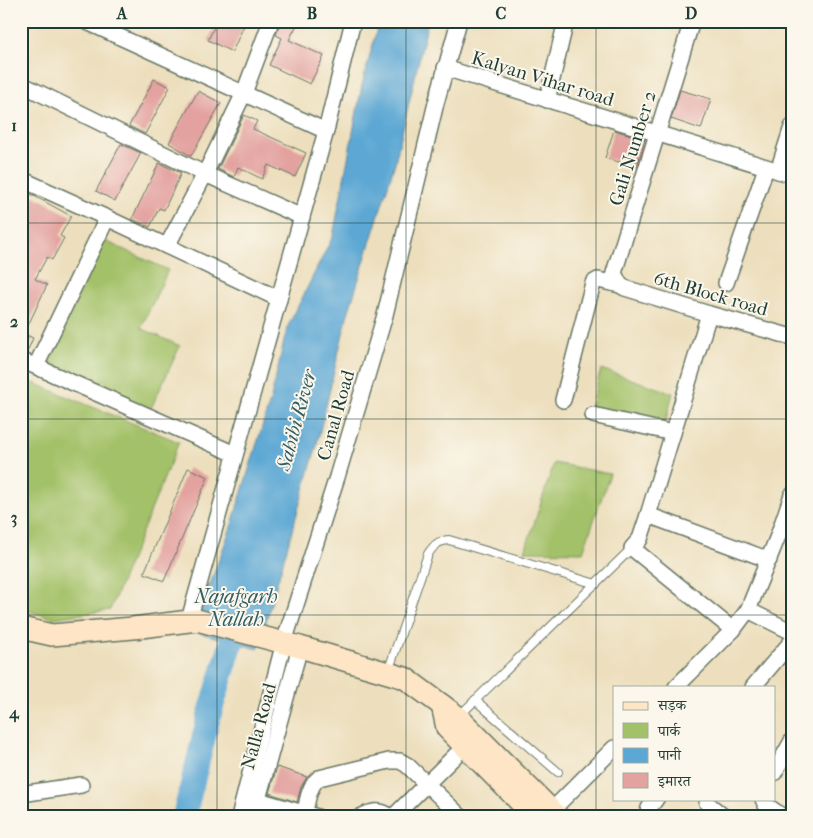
<svg xmlns="http://www.w3.org/2000/svg" width="813" height="838" viewBox="0 0 813 838" font-family="'IM FELL French Canon','Noto Serif Devanagari',serif">
	<style>
		.green { fill: #a3c168; stroke: #617f4e }
		.water { fill: #5ca7d4; stroke: #3e7284 }
		.lines { fill: none; stroke-linecap: round; stroke-linejoin: round }
		.river { stroke: #5ca7d4; stroke-width: 24 }
		.building { fill: #e3a19f }
		.lane-casing { stroke: #677664; stroke-width: 10 }
		.street-casing { stroke: #677664; stroke-width: 18 }
		.secondary-casing { stroke: #677664; stroke-width: 24 }
		.lane { stroke: #fff; stroke-width: 8 }
		.street { stroke: #fff; stroke-width: 15 }
		.secondary { stroke: #fde5c5; stroke-width: 21 }
		.grid { fill: none; stroke: #1f3d34; stroke-width: 1; stroke-opacity: 0.55 }
		.labels { text-anchor: middle; stroke-width: 4; stroke-linejoin: round; paint-order: stroke }
		.street-label { font-size: 19px; fill: #1f3d34; stroke: #fbf7ec }
		.water-label { font-size: 20px; font-style: italic; fill: #315d64; stroke: #fbf7ec }
		.neatline { fill: none; stroke: #1f3d34; stroke-width: 2 }
		.grid-label { font-size: 16px; text-anchor: middle; font-weight: bold; fill: #1f3d34 }
	</style>
	<rect width="100%" height="100%" fill="#fbf7ec"/>
	<filter id="ink" filterUnits="userSpaceOnUse"><feTurbulence type="fractalNoise" baseFrequency=".02" numOctaves="2"/><feDisplacementMap in="SourceGraphic" scale="10" xChannelSelector="R" yChannelSelector="G"/><feConvolveMatrix kernelMatrix="1 2 1 2 8 2 1 2 1" color-interpolation-filters="sRGB"/></filter>
	<filter id="wash" filterUnits="userSpaceOnUse"><feTurbulence type="fractalNoise" baseFrequency=".0096" numOctaves="4" result="noise"/><feDisplacementMap in="SourceGraphic" scale="20" xChannelSelector="R" yChannelSelector="G"/><feGaussianBlur stdDeviation="1.12" result="paint"/><feColorMatrix in="noise" values="0 0 0 0 0 0 0 0 0 0 0 0 0 0 0 0 0 1.4 0 .05"/><feComposite in="paint" operator="in"/></filter>
	<g filter="url(#wash)">
		<rect width="100%" height="100%" fill="#eddfbd"/>
		<g class="green">
			<polygon points="101,239 168,270 141,328 180,346 148,415 41,365"/>
			<polygon points="601,369 673,393 662,436 589,412"/>
			<polygon points="21,378 179,442 110,610 53,618 21,609"/>
			<polygon points="554,463 610,474 583,552 525,551"/>
		</g>
		<polygon class="water" points="379,21 428,21 395,163 347,317 316,448 258,649 193,631 232,524 271,398 287,328 333,236 362,85"/>
		<g class="lines">
			<polyline class="river" points="184,817 209,716 241,612"/>
		</g>
		<g id="blocks">
			<g class="building">
				<polygon points="217,21 246,21 232,52 208,40"/>
				<polygon points="280,21 299,21 289,40 324,56 310,84 269,65 282,38 276,35"/>
				<polygon points="154,79 170,87 145,134 129,126"/>
				<polygon points="680,90 711,99 701,129 671,119"/>
				<polygon points="198,91 221,103 191,156 169,143"/>
				<polygon points="244,115 257,121 253,129 306,153 295,177 268,165 262,179 238,167 234,177 218,169"/>
				<polygon points="614,130 645,139 637,167 605,158"/>
				<polygon points="121,144 141,153 115,201 96,191"/>
				<polygon points="159,163 181,173 164,210 159,208 150,227 132,219"/>
				<polygon points="25,191 71,216 60,236 64,238 52,260 47,257 35,279 47,285 24,334 33,338 27,352 21,351 21,197"/>
				<polygon points="188,468 208,477 164,581 144,573"/>
				<polygon points="277,767 307,777 301,787 297,802 269,793"/>
			</g>
		</g>
	</g>
	<g filter="url(#ink)">
		<use href="#blocks" fill-opacity="0" stroke="#677664" stroke-width="1"/>
		<g class="lines">
			<g class="lane-casing">
				<g id="lane">
					<path d="M388,672l40,-118c6,-9 10,-13 21,-14l147,44"/>
					<polyline points="475,700 558,772"/>
					<polyline points="460,715 632,548"/>
				</g>
			</g>
			<g class="street-casing">
				<g id="street">
					<polyline points="85,21 326,131 189,620"/>
					<polyline points="788,21 792,23"/>
					<polyline points="445,68 792,175"/>
					<polyline points="21,84 205,174 302,217"/>
					<polyline points="547,100 566,21"/>
					<polyline points="326,131 353,21"/>
					<polyline points="778,171 792,127"/>
					<polyline points="21,179 107,218 279,299"/>
					<polyline points="167,246 205,174 244,93 271,21"/>
					<polyline points="726,283 766,168"/>
					<polyline points="620,285 614,273 692,21"/>
					<polyline points="709,314 648,515 640,539 632,548 733,630"/>
					<polyline points="21,360 235,454"/>
					<polyline points="36,366 107,218"/>
					<polyline points="563,400 593,283 598,280 620,285 625,288 709,314 792,337"/>
					<polyline points="593,415 673,433"/>
					<polyline points="648,515 769,560"/>
					<polyline points="748,610 792,632"/>
					<polyline points="676,687 733,630 748,610 778,536 792,495"/>
					<polyline points="753,687 792,641"/>
					<polyline points="774,773 792,741"/>
					<polyline points="21,794 81,785"/>
					<polyline points="763,799 765,804 783,817"/>
					<polyline points="258,800 317,817"/>
					<polyline points="707,803 724,817"/>
					<polyline points="551,811 614,748"/>
					<polyline points="239,817 284,642 337,477 385,315 436,103 459,21"/>
					<polyline points="253,817 300,647"/>
					<path d="M304,817c3,-13 4,-31 15,-39l70,-17h11l7,4 54,52"/>
					<path d="M360,817c10,-5 21,-9 30,0"/>
					<polyline points="393,817 465,746"/>
					<polyline points="647,817 649,808 656,799"/>
				</g>
			</g>
			<g class="secondary-casing">
				<g id="secondary">
					<polyline points="21,628 52,635 133,628 197,620 300,647 405,678 458,717 558,817"/>
					<polyline points="442,705 447,728 535,817"/>
				</g>
			</g>
			<use href="#lane" class="lane"/>
			<use href="#street" class="street"/>
			<use href="#secondary" class="secondary"/>
		</g>
	</g>
	<path class="grid" d="M217,21v796M406,21v796M596,21v796M21,223h771M21,419h771M21,615h771"/>
	<g class="labels">
		<g class="street-label">
			<text transform="translate(543 78) rotate(17)" y="7">Kalyan Vihar road</text>
			<text transform="translate(632 148) rotate(-73)" y="7">Gali Number 2</text>
			<text transform="translate(711 293) rotate(16)" y="7">6th Block road</text>
			<text transform="translate(335 415) rotate(-74)" y="7">Canal Road</text>
			<text transform="translate(258 726) rotate(-75)" y="7">Nalla Road</text>
		</g>
		<g class="water-label">
			<text transform="translate(296 420) rotate(-75)" y="7">Sahibi River</text>
			<text x="236" y="603">Najafgarh<tspan x="236" dy="23">Nallah</tspan></text>
		</g>
	</g>
	<rect width="813" height="838" fill="none" stroke="#fbf7ec" stroke-width="55"/>
	<rect x="613" y="686" width="162" height="115" fill="#fbf7ec" stroke="#a3ada2"/>
	<rect x="623" y="702" width="25" height="8" fill="#fde5c5" stroke="#a3ada2"/>
	<text x="658" y="710" font-size="15" fill="#1f3d34">सड़क</text>
	<rect x="623" y="723" width="25" height="15" fill="#a3c168" stroke="#a3ada2"/>
	<text x="658" y="736" font-size="15" fill="#1f3d34">पार्क</text>
	<rect x="623" y="748" width="25" height="15" fill="#5ca7d4" stroke="#a3ada2"/>
	<text x="658" y="760" font-size="15" fill="#1f3d34">पानी</text>
	<rect x="623" y="773" width="25" height="15" fill="#e3a19f" stroke="#a3ada2"/>
	<text x="658" y="786" font-size="15" fill="#1f3d34">इमारत</text>
	<rect x="28" y="28" width="758" height="782" class="neatline"/>
	<g class="grid-label">
		<text x="122" y="19">A</text>
		<text x="312" y="19">B</text>
		<text x="501" y="19">C</text>
		<text x="691" y="19">D</text>
		<text x="14" y="131">1</text>
		<text x="14" y="327">2</text>
		<text x="14" y="523">3</text>
		<text x="14" y="718">4</text>
	</g>
</svg>
